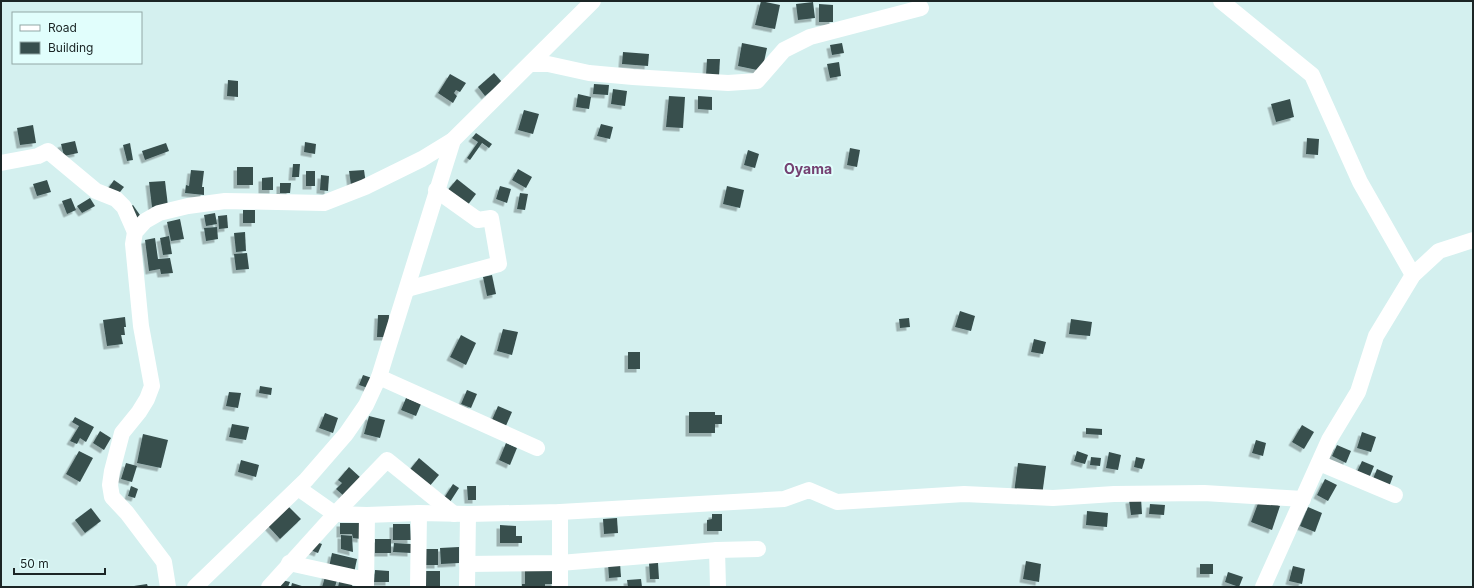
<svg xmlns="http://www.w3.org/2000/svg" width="1474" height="588" viewBox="0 0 1474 588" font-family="Inter,sans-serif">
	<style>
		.building { fill: #374f4e; filter: url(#shadow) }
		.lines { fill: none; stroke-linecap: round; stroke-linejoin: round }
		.minor { stroke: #fff; stroke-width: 16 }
		.labels { text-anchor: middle; stroke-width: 4; stroke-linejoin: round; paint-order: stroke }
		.quarter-label { font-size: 14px; font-weight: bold; fill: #744071; stroke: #e1fefc }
	</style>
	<defs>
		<filter id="shadow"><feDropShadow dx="-3.5" dy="3.5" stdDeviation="0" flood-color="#0004"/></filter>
	</defs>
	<rect width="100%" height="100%" fill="#d4f0ef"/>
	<g class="building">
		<polygon points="761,1 780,5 775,29 755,25"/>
		<polygon points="813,2 815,18 798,20 796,4"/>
		<polygon points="819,4 833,5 833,22 819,22"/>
		<polygon points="742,43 767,48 762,71 738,66"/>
		<polygon points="842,43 844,53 832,55 830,45"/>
		<polygon points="623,52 649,54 648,66 622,64"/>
		<polygon points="707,59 720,59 719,76 706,75"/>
		<polygon points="839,62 841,76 830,78 827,64"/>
		<polygon points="494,73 502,82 485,96 478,87"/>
		<polygon points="450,74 466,83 460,92 456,90 454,93 457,96 453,103 438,93"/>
		<polygon points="228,80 238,81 238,97 227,96"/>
		<polygon points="594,84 609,85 608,95 593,94"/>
		<polygon points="613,89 627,91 625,106 611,104"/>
		<polygon points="578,94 591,97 589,109 576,107"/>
		<polygon points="669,96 685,97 683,128 666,127"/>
		<polygon points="698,96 712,97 712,110 698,109"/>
		<polygon points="1290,99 1294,117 1276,122 1271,104"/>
		<polygon points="524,110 539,114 533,134 518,130"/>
		<polygon points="601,124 613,127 610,139 597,136"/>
		<polygon points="33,125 36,143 20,145 17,128"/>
		<polygon points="476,133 492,144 489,148 482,143 470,160 467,158 478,142 472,138"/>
		<polygon points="1307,138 1319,139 1318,155 1306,154"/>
		<polygon points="75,141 78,153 64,156 61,144"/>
		<polygon points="305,142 316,144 315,154 304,152"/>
		<polygon points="130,143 133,160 127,161 123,145"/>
		<polygon points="166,143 169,151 145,160 142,151"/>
		<polygon points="850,148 860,150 857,167 847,165"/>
		<polygon points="748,150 759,154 755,168 744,165"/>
		<polygon points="293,164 300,164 299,177 292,177"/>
		<rect x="237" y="167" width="16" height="18"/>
		<polygon points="518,169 532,177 526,188 512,180"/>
		<polygon points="191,170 204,171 202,187 204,187 204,195 185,193 186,185 189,186"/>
		<polygon points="364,170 366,184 351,185 349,171"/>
		<rect x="306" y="171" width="9" height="15"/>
		<polygon points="321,175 329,176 328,191 320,190"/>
		<polygon points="273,177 273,190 262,190 262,178"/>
		<polygon points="457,179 476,194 467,206 447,191"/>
		<polygon points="47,180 51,192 37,196 33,184"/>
		<polygon points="114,180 124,187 116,197 107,190"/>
		<polygon points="165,181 168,206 152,207 149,182"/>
		<polygon points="280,183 291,183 290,193 280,193"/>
		<polygon points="500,186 511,189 507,203 496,199"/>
		<polygon points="727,186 744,190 740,208 723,204"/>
		<polygon points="520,193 528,194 525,210 517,209"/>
		<polygon points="71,198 76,210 67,214 62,201"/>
		<polygon points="90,198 95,206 82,213 77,206"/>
		<polygon points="133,205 142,218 135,223 125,210"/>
		<rect x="243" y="210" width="12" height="13"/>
		<polygon points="215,213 217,224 206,226 204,215"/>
		<polygon points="227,215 228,228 219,229 218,216"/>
		<polygon points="180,219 184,239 171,241 167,222"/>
		<polygon points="217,227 218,239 206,241 204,228"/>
		<polygon points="245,232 246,251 236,252 234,233"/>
		<polygon points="169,236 172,254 163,255 160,238"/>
		<polygon points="155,238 158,259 170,258 173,273 161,274 160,269 149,271 145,240"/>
		<polygon points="247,253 249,269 236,270 234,254"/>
		<polygon points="492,275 496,294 487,296 483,277"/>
		<polygon points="960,311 975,316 971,331 955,327"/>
		<polygon points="378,315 389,315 388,337 377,337"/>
		<polygon points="125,317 126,327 124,327 125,335 121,335 123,344 107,346 103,320"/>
		<polygon points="909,318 910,327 900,328 899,319"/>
		<polygon points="1071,319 1092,322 1090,336 1069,334"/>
		<polygon points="503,329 518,332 512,355 497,351"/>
		<polygon points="461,335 476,343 466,365 450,357"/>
		<polygon points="1034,339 1046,342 1043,354 1031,352"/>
		<rect x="628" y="352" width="12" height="17"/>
		<polygon points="363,375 372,378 368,388 359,385"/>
		<polygon points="260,386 272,388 271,395 259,393"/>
		<polygon points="467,390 477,394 471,408 461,404"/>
		<polygon points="229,392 241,393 238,408 226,406"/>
		<polygon points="406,398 421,404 416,416 401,410"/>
		<polygon points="498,406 512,412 505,428 491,422"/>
		<polygon points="689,412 715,412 715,415 722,415 722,424 715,424 715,433 689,433"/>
		<polygon points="325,413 338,418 333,433 319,428"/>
		<polygon points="369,416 385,420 380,438 364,434"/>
		<polygon points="75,417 94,427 86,442 80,438 77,444 70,441 79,426 72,422"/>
		<polygon points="232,424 249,427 246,440 229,437"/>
		<polygon points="1302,425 1314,432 1304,449 1292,442"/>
		<polygon points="1086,428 1102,429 1102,435 1086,434"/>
		<polygon points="100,431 111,438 104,450 93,443"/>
		<polygon points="1362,432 1376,437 1371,452 1357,448"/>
		<polygon points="143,434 168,440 161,468 137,463"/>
		<polygon points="1256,440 1266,443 1263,456 1252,453"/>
		<polygon points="506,443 517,448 510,465 499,460"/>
		<polygon points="1337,445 1351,451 1346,463 1332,456"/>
		<polygon points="79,451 93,458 80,482 66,474"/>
		<polygon points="1077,451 1088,455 1085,464 1074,461"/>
		<polygon points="1109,452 1121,455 1118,470 1106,468"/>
		<polygon points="1091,457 1101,458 1100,466 1090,465"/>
		<polygon points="1136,457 1145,459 1142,469 1134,467"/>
		<polygon points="419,458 439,475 428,488 408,472"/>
		<polygon points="241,460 259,465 256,477 238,472"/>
		<polygon points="1362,461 1374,466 1368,481 1355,476"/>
		<polygon points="126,463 137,466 132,482 121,479"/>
		<polygon points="1018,463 1046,466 1042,496 1014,493"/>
		<polygon points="349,467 361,478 345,497 336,489 342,483 338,480"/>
		<polygon points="1377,469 1393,476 1389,487 1372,481"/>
		<polygon points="1325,479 1337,485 1328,501 1317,495"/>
		<polygon points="453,484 459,488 450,502 444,498"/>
		<polygon points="131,486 138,489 135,498 128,496"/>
		<polygon points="467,486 476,486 476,500 468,500"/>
		<polygon points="1141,498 1142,514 1131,515 1129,500"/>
		<polygon points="1260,498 1280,506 1272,530 1251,522"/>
		<polygon points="1150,504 1165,505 1164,515 1149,514"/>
		<polygon points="288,506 301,519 280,539 268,526"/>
		<polygon points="1308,507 1322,513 1315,532 1300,526"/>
		<polygon points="91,508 101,521 85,533 75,520"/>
		<polygon points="1087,511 1108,513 1107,527 1086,525"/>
		<polygon points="712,514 722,514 722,531 707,531 707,520 712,519"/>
		<polygon points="617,518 618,533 604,534 603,519"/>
		<polygon points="340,523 362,523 361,539 353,538 352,534 340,534"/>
		<polygon points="393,524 410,524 411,540 393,540"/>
		<polygon points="500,525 516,526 516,536 522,536 522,543 500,543"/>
		<polygon points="341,535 352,536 353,552 341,549"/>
		<rect x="375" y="539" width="16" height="14"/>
		<polygon points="313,541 322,544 318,553 310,550"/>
		<polygon points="394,543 411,544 411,553 393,552"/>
		<polygon points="459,547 459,563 441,564 440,548"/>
		<rect x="422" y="549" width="16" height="16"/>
		<polygon points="332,553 357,559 354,573 329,567"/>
		<polygon points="1026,561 1041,564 1039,582 1023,579"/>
		<polygon points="620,563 621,577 609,578 608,564"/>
		<polygon points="649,563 658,563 659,579 650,579"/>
		<rect x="1200" y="564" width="13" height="10"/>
		<polygon points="525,566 554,566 555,584 545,584 545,587 522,587 522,584 525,584"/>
		<polygon points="1293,566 1305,569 1302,584 1289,581"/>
		<polygon points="375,570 389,571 389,582 374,582"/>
		<rect x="423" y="571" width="17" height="16"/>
		<polygon points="1228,572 1243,577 1239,587 1225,582"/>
		<polygon points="326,574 338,577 335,587 322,587"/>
		<polygon points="340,578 353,581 352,587 338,587"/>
		<polygon points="278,579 290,582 288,587 276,587"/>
		<polygon points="641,579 642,587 628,587 627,580"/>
		<polygon points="292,583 305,587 291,587"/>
		<polygon points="147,584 148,587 134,587 134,586"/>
	</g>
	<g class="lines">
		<g class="minor">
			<polyline points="1221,1 1312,75 1360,182 1413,275"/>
			<polyline points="531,64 548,64 589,73 633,77 728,83 757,81 784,50 810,37 921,8"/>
			<polyline points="1,163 38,156 48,151 96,191 116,199 124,207 135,232"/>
			<polyline points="407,289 499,264 491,218 478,220 436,190"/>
			<polyline points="379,377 537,448"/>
			<polyline points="1319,463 1395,495"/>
			<polyline points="298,488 335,514 367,515 419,513 468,514 560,512 784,499 809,490 837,502 964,494 1053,498 1114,494 1204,493 1303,499"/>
			<polyline points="717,550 718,587"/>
			<polyline points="289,563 366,580"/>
			<polyline points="467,564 560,563 717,550 758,549"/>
			<polyline points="168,587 164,562 127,513 112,497 110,485 112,471 122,433 139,412 147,399 152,386 141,326 133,244 135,232 145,221 159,213 188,206 225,201 324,203 365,187 422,159 453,140 593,1"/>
			<polyline points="195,587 306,480 346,434 366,405 379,377 388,348 453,140"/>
			<polyline points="269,587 335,514 387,460 454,514"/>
			<polyline points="366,587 367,515"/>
			<polyline points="418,587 419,513"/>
			<polyline points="467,587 468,514"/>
			<polyline points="560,587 560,512"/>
			<polyline points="1263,587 1329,440 1358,392 1376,336 1413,275 1439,251 1473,240"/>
		</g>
	</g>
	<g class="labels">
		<g class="quarter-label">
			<text x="808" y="174">Oyama</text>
		</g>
	</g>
	<rect width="1474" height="588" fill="none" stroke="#1b2525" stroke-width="4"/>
	<rect x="12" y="12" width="130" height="52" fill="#e1fefc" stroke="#92a7a6"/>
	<rect x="20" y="25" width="20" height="6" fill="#ffffff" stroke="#92a7a6"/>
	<text x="48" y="32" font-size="12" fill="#1b2525">Road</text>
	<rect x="20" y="42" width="20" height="12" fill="#374f4e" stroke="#92a7a6"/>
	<text x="48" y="52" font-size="12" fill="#1b2525">Building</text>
	<path d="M14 568v6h91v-6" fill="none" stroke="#1b2525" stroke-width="2"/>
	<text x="20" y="568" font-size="12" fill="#1b2525" stroke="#e1fefc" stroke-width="3" paint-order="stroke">50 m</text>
</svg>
